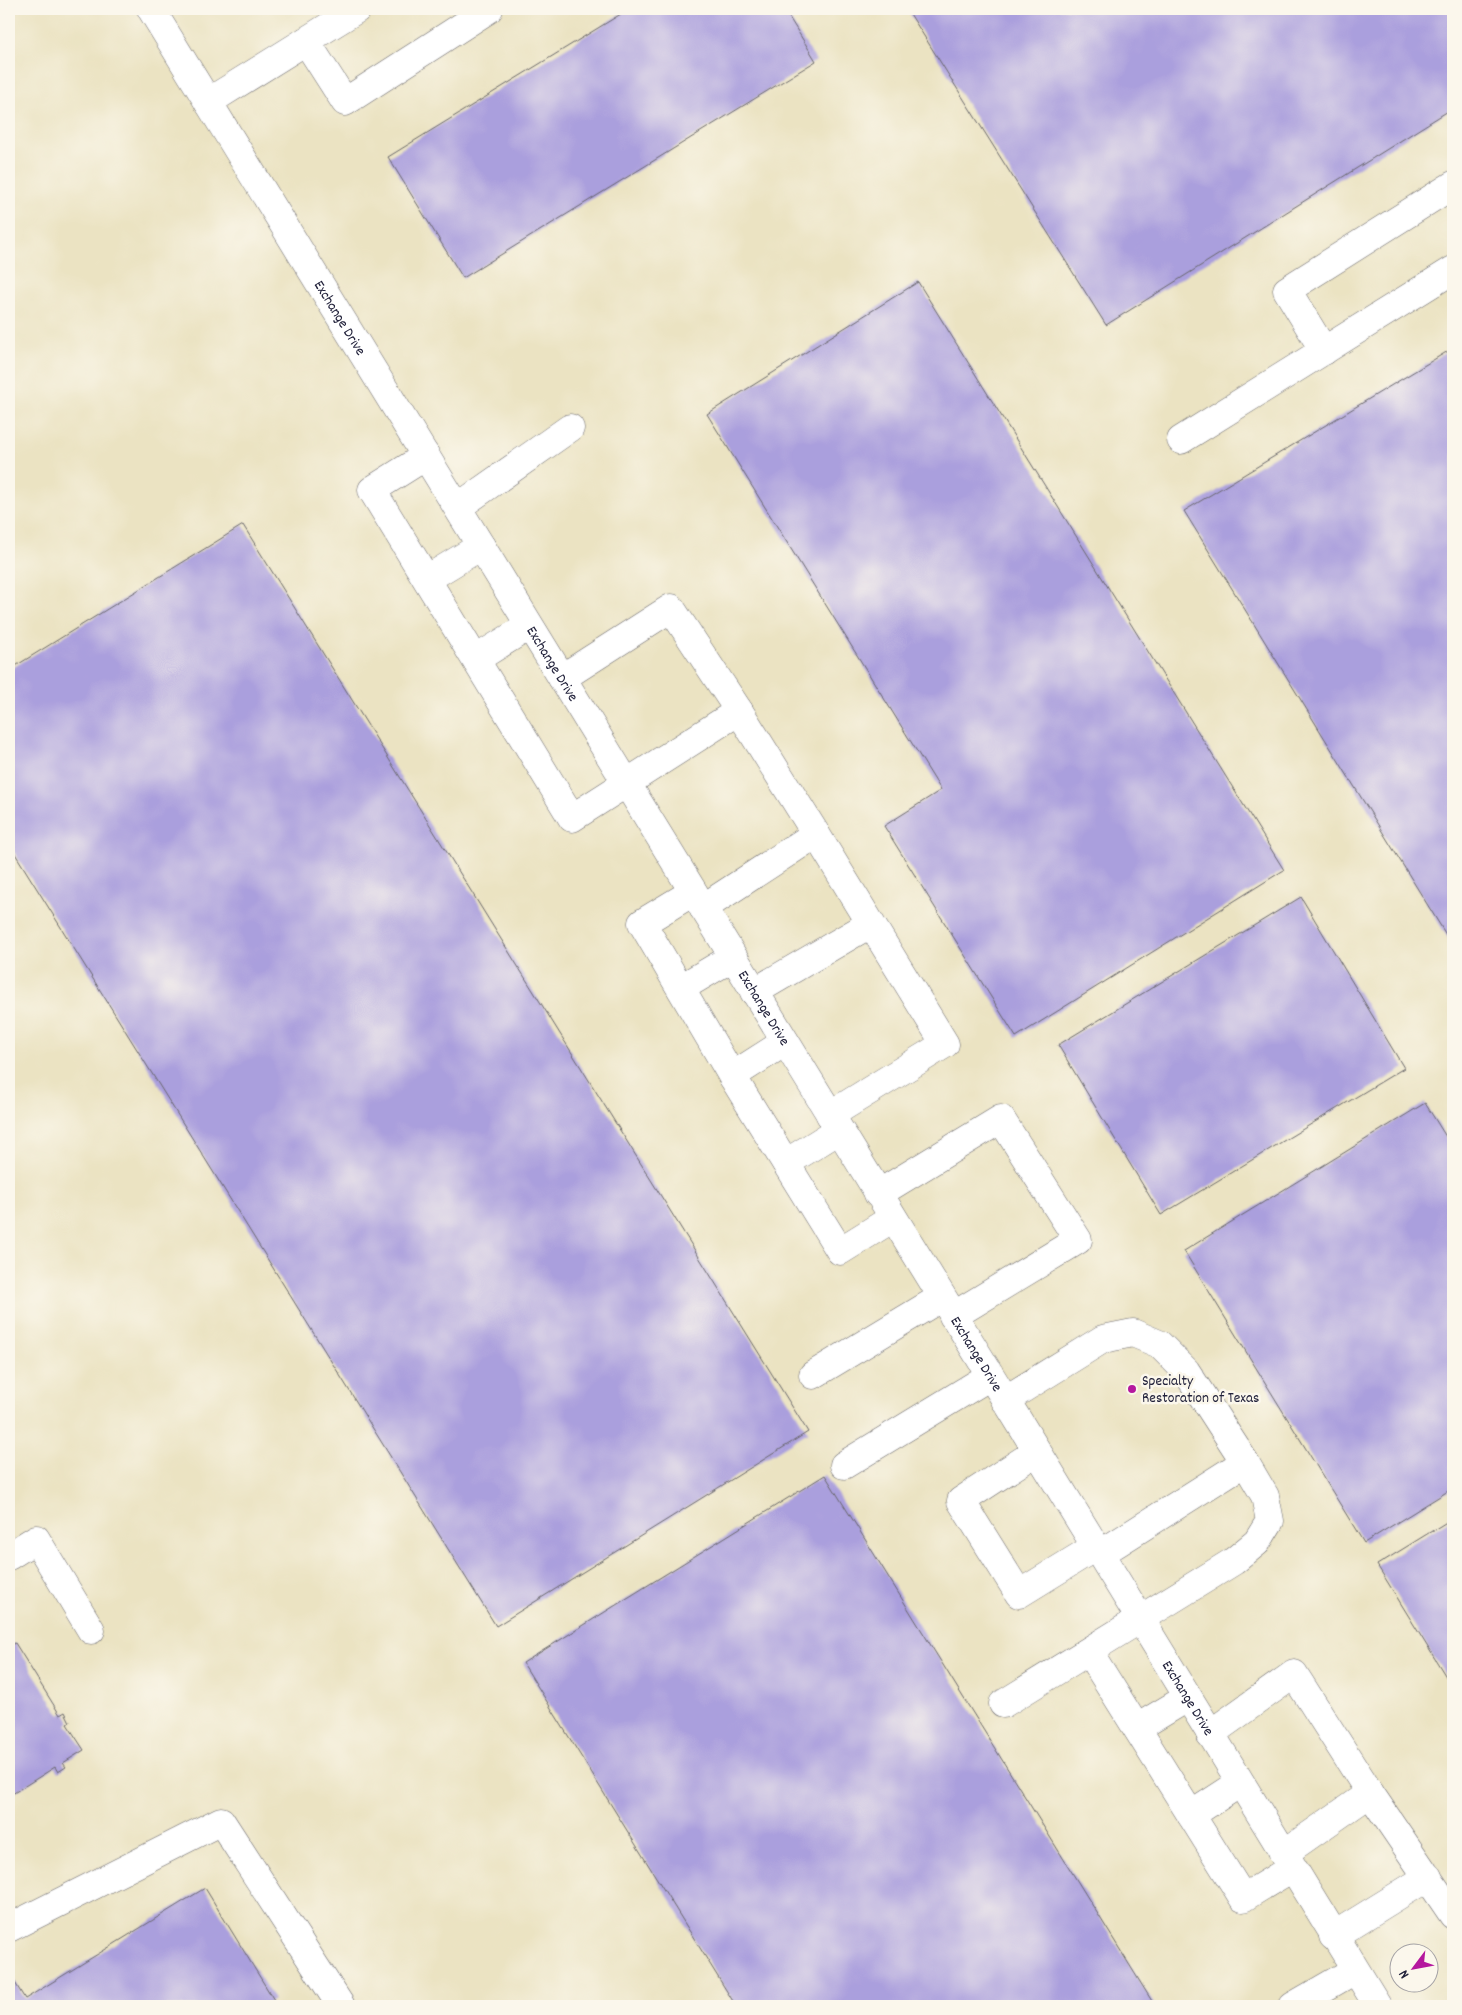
<svg xmlns="http://www.w3.org/2000/svg" width="1462" height="2015" viewBox="0 0 1462 2015" font-family="Dekko,sans-serif">
	<style>
		.building { fill: #aa9fdd }
		.lines { fill: none; stroke-linecap: round; stroke-linejoin: round }
		.minor-casing { stroke: #68666a; stroke-width: 29 }
		.minor { stroke: #fff; stroke-width: 28 }
		.poi-dot { fill: #b5179e; stroke: #fbf7ec; stroke-width: 2 }
		.labels { text-anchor: middle; stroke-width: 5; stroke-linejoin: round; paint-order: stroke }
		.street-label { font-size: 15px; fill: #22223b; stroke: #fbf7ec }
		.poi-label { font-size: 15px; fill: #22223b; stroke: #fbf7ec; text-anchor: start }
	</style>
	<rect width="100%" height="100%" fill="#fbf7ec"/>
	<filter id="ink" filterUnits="userSpaceOnUse"><feTurbulence type="fractalNoise" baseFrequency=".02" numOctaves="2"/><feDisplacementMap in="SourceGraphic" scale="10" xChannelSelector="R" yChannelSelector="G"/><feConvolveMatrix kernelMatrix="1 2 1 2 8 2 1 2 1" color-interpolation-filters="sRGB"/></filter>
	<filter id="wash" filterUnits="userSpaceOnUse"><feTurbulence type="fractalNoise" baseFrequency=".0096" numOctaves="4" result="noise"/><feDisplacementMap in="SourceGraphic" scale="20" xChannelSelector="R" yChannelSelector="G"/><feGaussianBlur stdDeviation="1.12" result="paint"/><feColorMatrix in="noise" values="0 0 0 0 0 0 0 0 0 0 0 0 0 0 0 0 0 1.4 0 .05"/><feComposite in="paint" operator="in"/></filter>
	<g filter="url(#wash)">
		<rect width="100%" height="100%" fill="#ebe3c2"/>
		<g id="blocks">
			<g class="building">
				<polygon points="629,9 784,9 816,61 463,278 388,157"/>
				<polygon points="907,9 1453,9 1453,108 1106,325"/>
				<polygon points="918,282 1284,870 1016,1037 884,826 941,790 707,414"/>
				<polygon points="1453,348 1453,946 1184,511"/>
				<polygon points="243,525 808,1432 496,1626 9,844 9,670"/>
				<polygon points="1301,897 1404,1068 1161,1215 1058,1045"/>
				<polygon points="1425,1103 1453,1148 1453,1488 1364,1543 1184,1251"/>
				<polygon points="825,1475 1155,2006 736,2006 523,1663"/>
				<polygon points="1453,1518 1453,1688 1377,1565"/>
				<polygon points="15,1643 60,1715 65,1712 70,1722 67,1724 84,1750 63,1763 66,1767 58,1772 55,1767 9,1796 9,1646"/>
				<polygon points="205,1888 274,2000 269,2003 271,2006 9,2006 9,1973 25,1999"/>
			</g>
		</g>
	</g>
	<g filter="url(#ink)">
		<use href="#blocks" fill-opacity="0" stroke="#68666a" stroke-width="1"/>
		<g class="lines">
			<g class="minor-casing">
				<g id="minor">
					<path id="s1" d="M151,9l1227,1997"/>
					<polyline points="306,41 345,102 489,9"/>
					<polyline points="208,102 357,9"/>
					<polyline points="1324,351 1287,290 1453,185"/>
					<polyline points="1181,440 1453,270"/>
					<polyline points="426,456 372,490 572,818 739,711"/>
					<polyline points="458,507 570,428"/>
					<polyline points="427,579 481,546"/>
					<polyline points="476,659 529,626"/>
					<polyline points="562,678 671,608 739,711 816,834 703,908"/>
					<polyline points="816,834 945,1044 830,1115"/>
					<polyline points="693,892 642,923 732,1076 840,1251 893,1218"/>
					<polyline points="681,988 733,957"/>
					<polyline points="754,992 870,924"/>
					<polyline points="732,1076 785,1042"/>
					<polyline points="786,1163 839,1130"/>
					<polyline points="878,1194 1001,1119 1078,1240 953,1316"/>
					<polyline points="813,1375 942,1297"/>
					<polyline points="1036,1452 961,1501 1019,1594 1095,1547"/>
					<polyline points="844,1465 990,1376"/>
					<polyline points="1100,1554 1245,1462"/>
					<polyline points="9,1556 36,1539 91,1630"/>
					<polyline points="1089,1652 1243,1898 1292,1868"/>
					<polyline points="1003,1704 1234,1561 1257,1542 1270,1521 1265,1496 1245,1462 1186,1371 1159,1344 1133,1333 1103,1339 1005,1400"/>
					<polyline points="1137,1728 1187,1698"/>
					<polyline points="1210,1734 1294,1674 1370,1793 1453,1915"/>
					<polyline points="1191,1815 1240,1783"/>
					<polyline points="1283,1854 1370,1793"/>
					<polyline points="9,1928 221,1821 341,2006"/>
					<polyline points="1333,1936 1428,1877"/>
					<polyline points="1293,2006 1355,1970"/>
				</g>
			</g>
			<use href="#minor" class="minor"/>
		</g>
	</g>
	<circle class="poi-dot" cx="1132" cy="1389" r="5"/>
	<g class="labels">
		<g class="street-label">
			<text dy="5" stroke="none"><textPath href="#s1" startOffset="362">Exchange Drive</textPath></text>
			<text dy="5" stroke="none"><textPath href="#s1" startOffset="768">Exchange Drive</textPath></text>
			<text dy="5" stroke="none"><textPath href="#s1" startOffset="1172">Exchange Drive</textPath></text>
			<text dy="5" stroke="none"><textPath href="#s1" startOffset="1578">Exchange Drive</textPath></text>
			<text dy="5" stroke="none"><textPath href="#s1" startOffset="1982">Exchange Drive</textPath></text>
		</g>
		<g class="poi-label">
			<text x="1142" y="1385">Specialty<tspan x="1142" dy="17">Restoration of Texas</tspan></text>
		</g>
	</g>
	<rect width="1462" height="2015" fill="none" stroke="#fbf7ec" stroke-width="30"/>
	<g transform="translate(1414 1968) rotate(238)"><circle r="24" fill="#fbf7ec" stroke="#a4a2a5"/>
	<path d="M0-4L9 19L0 12L-9 19Z" fill="#b5179e"/>
	<text y="-8" font-size="14" font-weight="bold" text-anchor="middle" fill="#22223b">N</text>
	</g>
</svg>
